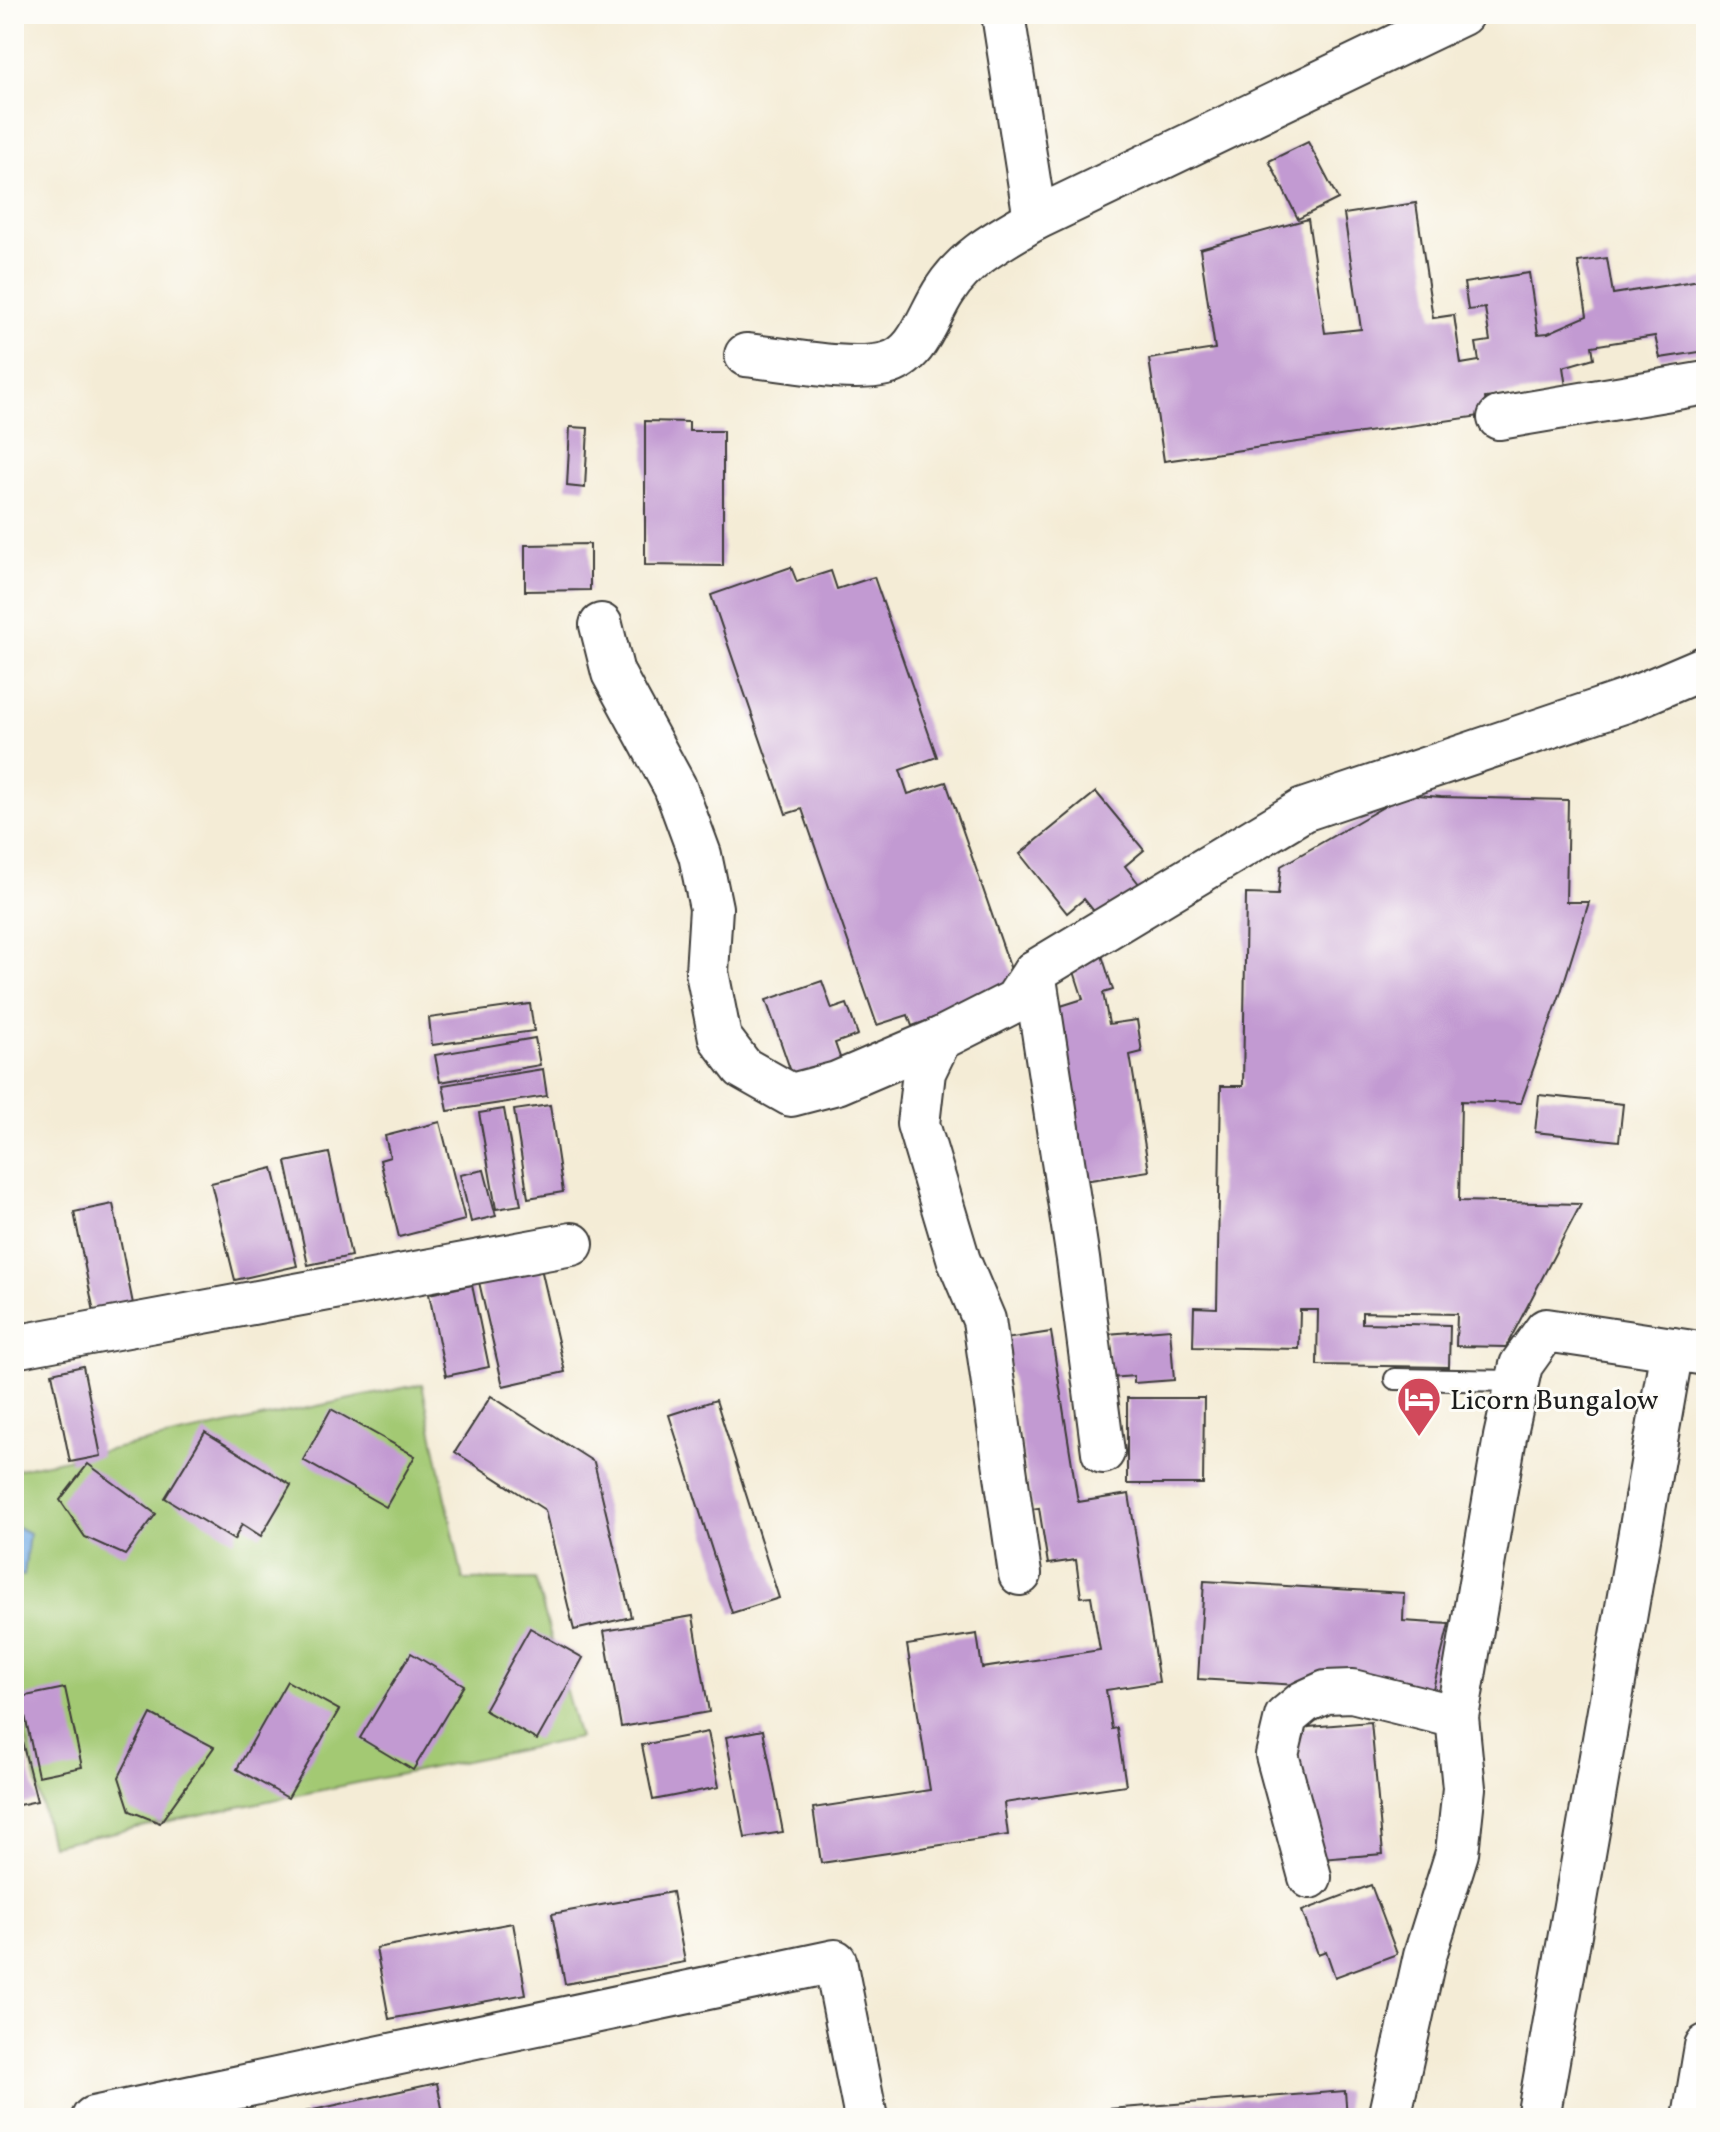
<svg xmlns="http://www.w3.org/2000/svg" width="1720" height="2132" viewBox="0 0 1720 2132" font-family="Vollkorn,serif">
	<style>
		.green { fill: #a3c973; stroke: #607248; stroke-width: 2 }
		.water { fill: #76aee6; stroke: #496581; stroke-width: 2 }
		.building { fill: #c29ad2 }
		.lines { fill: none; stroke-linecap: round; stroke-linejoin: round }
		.lane-casing { stroke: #3c3b38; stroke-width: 24 }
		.street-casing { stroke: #3c3b38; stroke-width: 46 }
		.lane { stroke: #fff; stroke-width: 20 }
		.street { stroke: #fff; stroke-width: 42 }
		.labels { text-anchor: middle; stroke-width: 6; stroke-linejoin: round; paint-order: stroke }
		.poi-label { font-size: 28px; fill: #1c1c1c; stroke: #fdfcf7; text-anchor: start }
	</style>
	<rect width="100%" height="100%" fill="#fdfcf7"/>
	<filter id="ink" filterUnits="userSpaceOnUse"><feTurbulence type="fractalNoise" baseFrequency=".0125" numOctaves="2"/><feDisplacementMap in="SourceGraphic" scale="16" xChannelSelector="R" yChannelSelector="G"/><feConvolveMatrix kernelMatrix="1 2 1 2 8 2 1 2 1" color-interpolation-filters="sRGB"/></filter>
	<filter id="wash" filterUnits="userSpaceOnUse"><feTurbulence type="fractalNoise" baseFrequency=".006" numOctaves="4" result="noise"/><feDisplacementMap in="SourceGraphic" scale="32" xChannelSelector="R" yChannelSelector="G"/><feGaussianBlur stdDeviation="1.8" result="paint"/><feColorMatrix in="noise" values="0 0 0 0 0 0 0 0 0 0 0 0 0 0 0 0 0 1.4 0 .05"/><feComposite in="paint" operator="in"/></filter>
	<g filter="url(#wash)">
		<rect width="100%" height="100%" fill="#f4ecd6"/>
		<polygon class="green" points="422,1384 463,1580 535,1579 579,1738 51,1845 14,1688 14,1470"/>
		<polygon class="water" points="14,1525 29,1533 24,1576 14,1574"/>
		<g id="blocks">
			<g class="building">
				<polygon points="1308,142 1338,199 1298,219 1269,161"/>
				<polygon points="1416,203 1433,318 1454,315 1461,364 1479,361 1476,343 1490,341 1485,308 1468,310 1464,283 1529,273 1538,334 1548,333 1587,316 1578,262 1607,258 1613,294 1706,279 1706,351 1660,358 1655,336 1592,346 1594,358 1563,367 1566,387 1485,398 1487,415 1164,461 1149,359 1215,349 1200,249 1308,219 1325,333 1361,329 1344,214"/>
				<polygon points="645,421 689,422 689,431 723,431 723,566 645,565"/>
				<polygon points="570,427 588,428 585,488 567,486"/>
				<polygon points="590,544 590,590 525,591 525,545"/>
				<polygon points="791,567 797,582 831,571 837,589 874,577 937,757 900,770 908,794 946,782 1018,990 912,1026 908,1015 877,1025 802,809 786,814 711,595"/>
				<polygon points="1096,792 1144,850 1125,866 1147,894 1106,926 1084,899 1067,913 1020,854"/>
				<polygon points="1406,794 1441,797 1568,800 1566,902 1589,902 1561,992 1521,1103 1461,1101 1459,1201 1581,1204 1506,1347 1456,1346 1457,1314 1362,1312 1362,1323 1450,1325 1449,1367 1317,1365 1318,1310 1300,1310 1299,1349 1193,1347 1194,1307 1217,1308 1221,1086 1243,1086 1246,894 1278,895 1281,866"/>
				<polygon points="1099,946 1113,990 1103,993 1109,1024 1137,1020 1142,1052 1130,1055 1149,1171 1077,1182 1045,1011 1083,999 1069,956"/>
				<polygon points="822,981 832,1009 847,1004 858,1035 835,1043 844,1069 796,1086 766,1000"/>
				<polygon points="530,1004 534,1031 432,1045 429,1018"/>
				<polygon points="535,1038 540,1065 440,1082 435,1055"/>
				<polygon points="543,1069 547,1096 448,1111 443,1085"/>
				<polygon points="1539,1095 1623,1104 1619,1141 1535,1132"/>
				<polygon points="550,1105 563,1192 528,1198 514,1110"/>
				<polygon points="504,1109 521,1205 496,1209 479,1113"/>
				<polygon points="440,1122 465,1220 399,1237 380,1160 390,1157 385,1136"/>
				<polygon points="329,1153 351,1256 308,1265 286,1162"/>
				<polygon points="273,1168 297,1266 235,1280 211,1183"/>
				<polygon points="484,1170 496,1216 471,1222 460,1175"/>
				<polygon points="113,1204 133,1304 94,1312 74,1212"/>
				<polygon points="541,1268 565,1372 503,1386 479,1282"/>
				<polygon points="472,1285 489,1367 446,1376 429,1294"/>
				<polygon points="1170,1329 1174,1380 1134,1383 1134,1376 1110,1378 1107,1334"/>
				<polygon points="1051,1332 1078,1502 1129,1494 1159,1682 1106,1690 1112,1729 1117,1728 1126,1785 1004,1803 1008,1835 821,1863 813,1808 930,1790 907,1645 977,1634 982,1668 1100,1650 1091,1596 1081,1597 1076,1560 1048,1564 1039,1508 1032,1509 1005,1339"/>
				<polygon points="83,1366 101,1456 70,1462 52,1373"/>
				<polygon points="491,1396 594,1462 631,1617 574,1630 545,1510 455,1452"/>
				<polygon points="1127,1398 1204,1398 1203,1484 1127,1484"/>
				<polygon points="716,1400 779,1598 732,1613 669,1415"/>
				<polygon points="331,1409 415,1456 386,1507 303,1460"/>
				<polygon points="205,1432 291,1485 261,1536 242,1524 234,1540 165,1498"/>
				<polygon points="88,1464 156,1514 125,1555 85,1537 60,1500"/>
				<polygon points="1204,1581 1404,1593 1403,1621 1449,1624 1432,1693 1198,1679"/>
				<polygon points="693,1616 709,1712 621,1727 604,1631"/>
				<polygon points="530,1628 583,1658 537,1740 484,1710"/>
				<polygon points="411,1653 464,1685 413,1770 360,1738"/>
				<polygon points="287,1681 339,1710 288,1798 237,1769"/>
				<polygon points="65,1688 82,1767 38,1776 21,1697"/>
				<polygon points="14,1710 37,1801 14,1806"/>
				<polygon points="151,1714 214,1747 160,1823 130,1811 119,1777"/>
				<polygon points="1371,1722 1383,1854 1308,1860 1296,1728"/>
				<polygon points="763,1730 783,1832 745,1838 726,1737"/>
				<polygon points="708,1732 719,1787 653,1800 642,1745"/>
				<polygon points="1371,1885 1397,1954 1335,1977 1326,1951 1318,1954 1302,1911"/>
				<polygon points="672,1892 685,1962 565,1984 552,1914"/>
				<polygon points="513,1923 526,1994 389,2019 376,1948"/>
				<polygon points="437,2083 444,2118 306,2118 304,2112"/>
				<polygon points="1345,2091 1347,2118 1109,2118 1109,2109"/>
			</g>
		</g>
	</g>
	<g filter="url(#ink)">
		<use href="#blocks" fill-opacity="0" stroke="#3c3b38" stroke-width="2"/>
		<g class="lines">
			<g class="lane-casing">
				<polyline id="lane" points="1395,1379 1517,1381"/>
			</g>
			<g class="street-casing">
				<g id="street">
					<polyline points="1003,14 1035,219 1462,14"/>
					<path d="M746,355c40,4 103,18 140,9 33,-8 42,-49 59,-74 22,-34 56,-51 90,-71"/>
					<polyline points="1499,418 1706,383"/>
					<polyline points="601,625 613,673 675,787 700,855 711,908 707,972 720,1038 743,1068 791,1095 837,1083 940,1039"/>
					<polyline points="1034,972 1078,1259 1103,1452"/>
					<polyline points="14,1347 572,1244"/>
					<polyline points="1020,1574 984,1320 959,1261 918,1124 924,1072 940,1039 1015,1001 1034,972 1303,810 1626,701 1706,667"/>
					<polyline points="1310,1877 1277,1755 1286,1717 1304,1702 1326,1692 1352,1691 1457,1717"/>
					<polyline points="93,2118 835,1961 866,2118"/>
					<polyline points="1389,2118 1425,1955 1457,1853 1464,1788 1457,1717 1505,1437 1521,1365 1546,1330 1706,1354"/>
					<polyline points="1538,2118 1672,1349"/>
					<polyline points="1694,2118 1706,2046"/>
				</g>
			</g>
			<use href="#lane" class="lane"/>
			<use href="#street" class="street"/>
		</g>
	</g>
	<defs>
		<g id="hotel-pin" transform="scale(2.3)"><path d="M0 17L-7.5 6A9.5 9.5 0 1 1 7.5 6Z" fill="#d1495b" stroke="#fdfcf7"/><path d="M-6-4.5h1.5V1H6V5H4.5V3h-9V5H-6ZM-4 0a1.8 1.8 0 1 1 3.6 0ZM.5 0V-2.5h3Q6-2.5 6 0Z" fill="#fff"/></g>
	</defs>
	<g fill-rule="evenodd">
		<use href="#hotel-pin" x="1419" y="1399"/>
	</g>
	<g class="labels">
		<g class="poi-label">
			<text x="1450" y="1409">Licorn Bungalow</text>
		</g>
	</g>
	<rect width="1720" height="2132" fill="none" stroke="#fdfcf7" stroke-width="48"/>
</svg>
